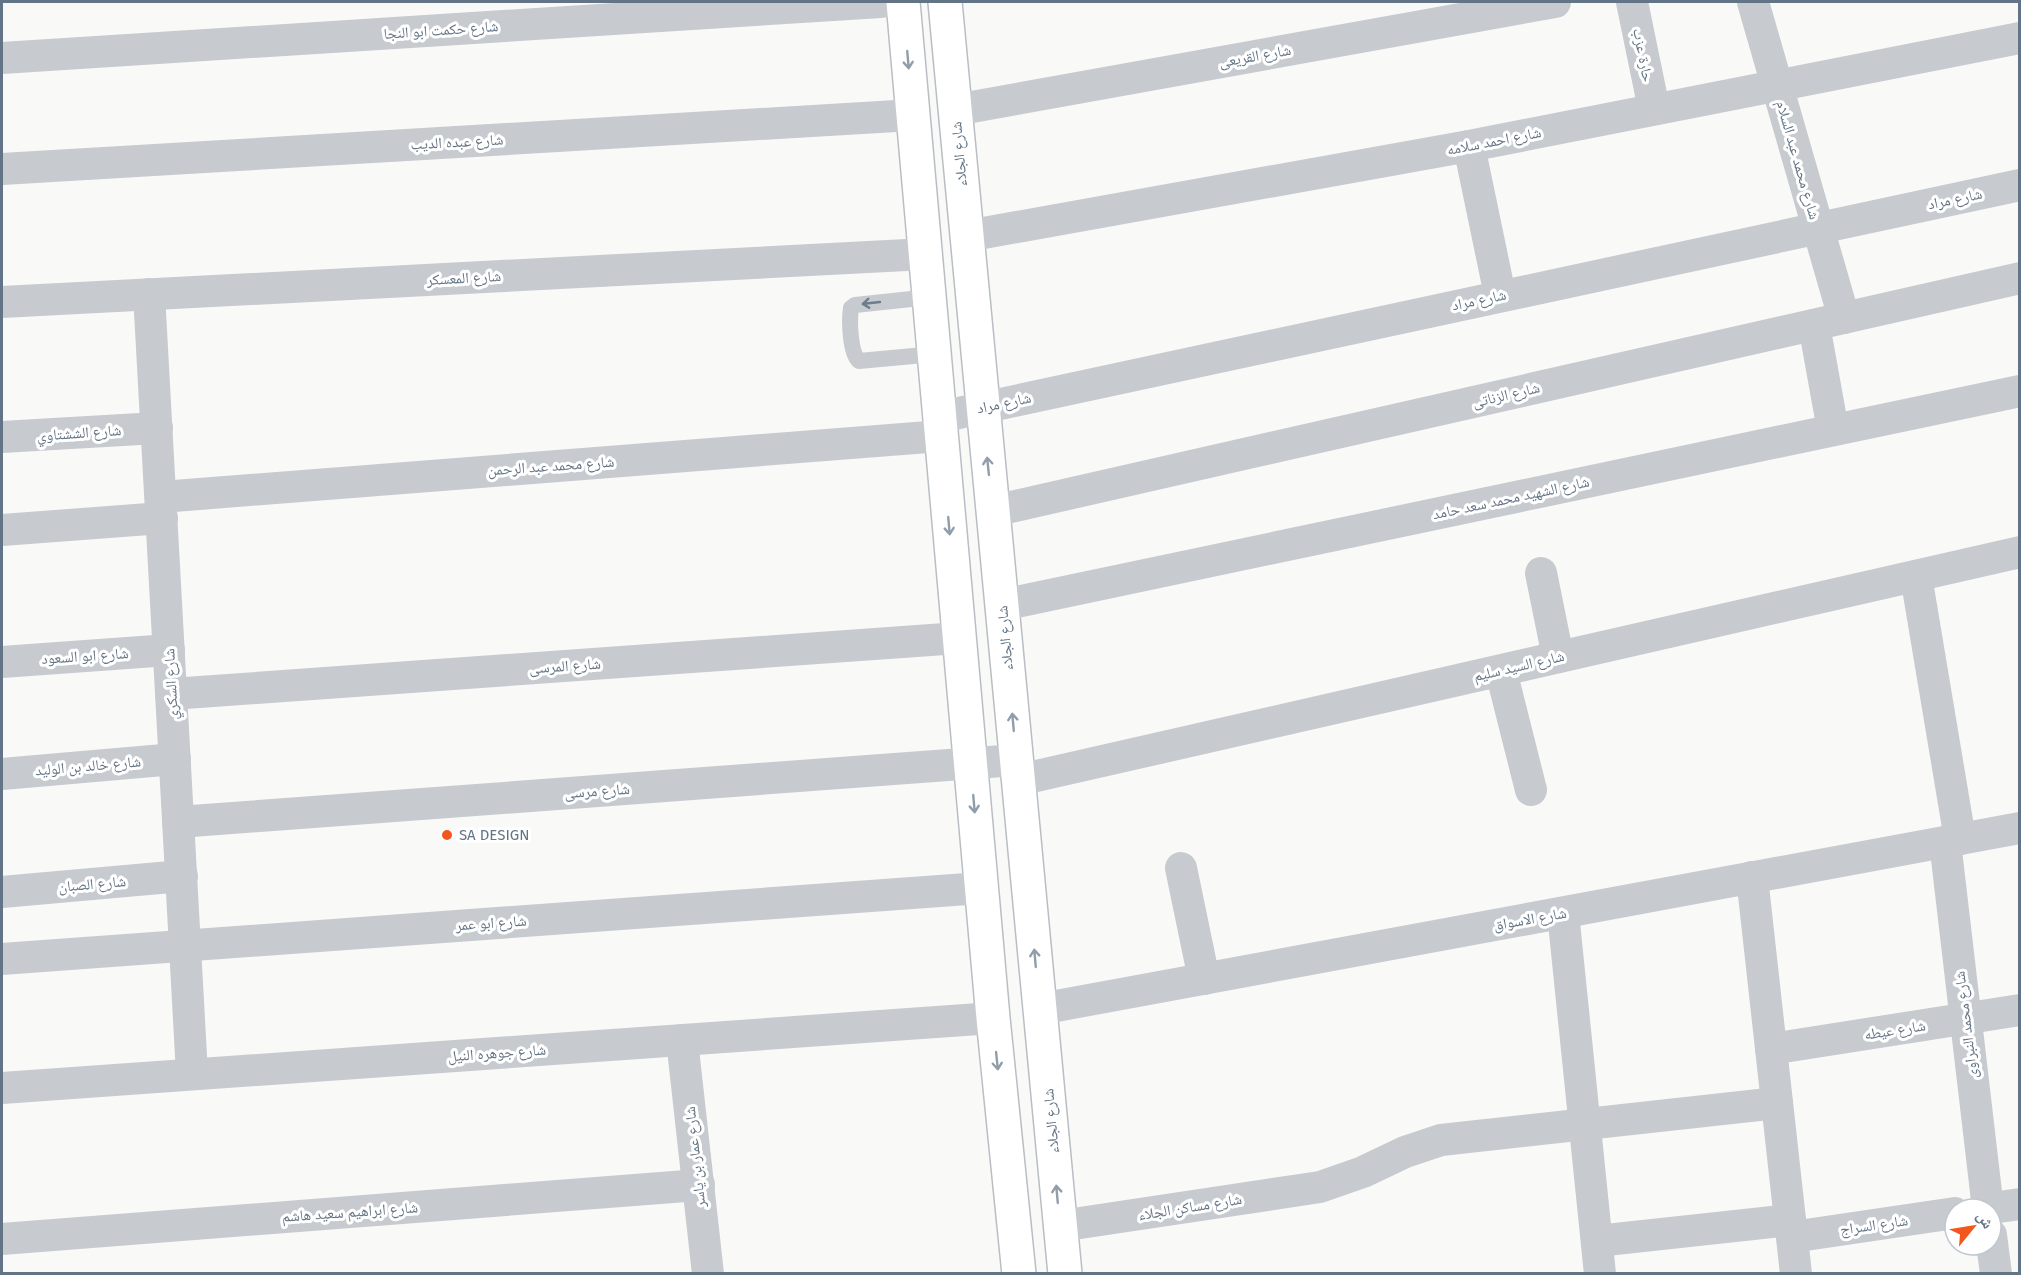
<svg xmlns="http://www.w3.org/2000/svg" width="2021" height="1275" viewBox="0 0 2021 1275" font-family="'Fira Sans','Noto Naskh Arabic',sans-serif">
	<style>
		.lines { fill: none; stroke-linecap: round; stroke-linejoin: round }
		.secondary-casing { stroke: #b9bec4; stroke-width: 36 }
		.service { stroke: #c7cbcf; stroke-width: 16 }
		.minor { stroke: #c7cbcf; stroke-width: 32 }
		.secondary { stroke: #fff; stroke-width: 33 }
		.oneway { stroke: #919eaa }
		.oneway2 { stroke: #6c7d8c }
		.poi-dot { fill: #f3571d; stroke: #fff; stroke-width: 2 }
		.labels { text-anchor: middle; stroke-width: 6; stroke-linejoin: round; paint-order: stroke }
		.street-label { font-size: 15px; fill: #627485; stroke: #fff }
		.poi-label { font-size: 15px; fill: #627485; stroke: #fff; text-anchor: start }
	</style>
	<rect width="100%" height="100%" fill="#f9faf7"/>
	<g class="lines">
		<g class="secondary-casing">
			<g id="secondary">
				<polyline points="903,2 993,1018 1019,1274"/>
				<polyline points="945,2 1065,1274"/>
			</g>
		</g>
		<path class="service" d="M930,297l-75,8 -4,3c-2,13 -1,45 8,53l76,-7"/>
		<g class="minor">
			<polyline points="1632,2 1654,109"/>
			<polyline points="1753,2 1844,318"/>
			<polyline points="2,58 881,2"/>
			<polyline points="955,110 1555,2"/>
			<polyline points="1469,146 1500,295"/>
			<polyline points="2,169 913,115"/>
			<polyline points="967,236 1469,146 2020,38"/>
			<polyline points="149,294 192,1074"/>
			<polyline points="2,302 926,254"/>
			<polyline points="1814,325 1833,430"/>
			<polyline points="940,417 2020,185"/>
			<polyline points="2,437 157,428"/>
			<polyline points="161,497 941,436"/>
			<polyline points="993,511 2020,278"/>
			<polyline points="2,530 162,518"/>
			<polyline points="1541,573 1558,657"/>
			<polyline points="1916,576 1960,839"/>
			<polyline points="1002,605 2020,391"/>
			<polyline points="2,662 169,650"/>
			<polyline points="1501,671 1531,790"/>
			<polyline points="171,694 959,638"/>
			<polyline points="2,774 175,759"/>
			<polyline points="1019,780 2020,552"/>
			<polyline points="178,822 1016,760"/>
			<polyline points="1945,842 1988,1209"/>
			<polyline points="1181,868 1204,979"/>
			<polyline points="1752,877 1796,1274"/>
			<polyline points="2,892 182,876"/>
			<polyline points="1563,913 1600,1274"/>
			<polyline points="2,959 981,888"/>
			<polyline points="1040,1009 2020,828"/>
			<polyline points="682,1040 708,1274"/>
			<polyline points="1771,1049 2020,1010"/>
			<polyline points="2,1088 993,1018"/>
			<polyline points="1985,1209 2020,1204"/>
			<polyline points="1060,1226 1320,1187 1363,1172 1405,1152 1441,1140 1777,1103"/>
			<polyline points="1991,1235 1996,1274"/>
			<polyline points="1792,1237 1955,1213"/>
			<polyline points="2,1239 699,1185"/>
			<polyline points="1597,1241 1790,1220"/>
		</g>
		<use href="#secondary" class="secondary"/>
	</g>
	<defs><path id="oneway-shaft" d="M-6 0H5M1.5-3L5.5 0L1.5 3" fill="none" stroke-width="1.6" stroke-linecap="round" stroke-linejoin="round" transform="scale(1.5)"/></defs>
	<g class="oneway">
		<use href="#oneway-shaft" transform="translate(908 60) rotate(85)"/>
		<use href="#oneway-shaft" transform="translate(988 466) rotate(-96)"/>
		<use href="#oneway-shaft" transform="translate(949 526) rotate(85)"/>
		<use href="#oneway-shaft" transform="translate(1013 722) rotate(-95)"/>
		<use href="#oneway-shaft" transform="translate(974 804) rotate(85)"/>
		<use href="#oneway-shaft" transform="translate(1035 958) rotate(-95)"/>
		<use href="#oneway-shaft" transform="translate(997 1061) rotate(84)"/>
		<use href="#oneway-shaft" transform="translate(1057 1194) rotate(-95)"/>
	</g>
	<use class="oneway2" href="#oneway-shaft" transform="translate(871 303) rotate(174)"/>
	<circle class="poi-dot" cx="447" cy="835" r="6"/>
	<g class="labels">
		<g class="street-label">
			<text transform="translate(441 30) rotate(-4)" y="5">شارع حكمت ابو النجا</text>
			<text transform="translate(1643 55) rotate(79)" y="5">حارة عزب</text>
			<text transform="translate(1255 56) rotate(-10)" y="5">شارع القريعى</text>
			<text transform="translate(1494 141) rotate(-11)" y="5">شارع احمد سلامه</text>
			<text transform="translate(457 142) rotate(-3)" y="5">شارع عبده الديب</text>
			<text transform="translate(959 154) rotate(-95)" y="5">شارع الجلاء</text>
			<text transform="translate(1798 160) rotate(74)" y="5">شارع محمد عبد السلام</text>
			<text transform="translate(1955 199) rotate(-12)" y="5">شارع مراد</text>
			<text transform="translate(464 278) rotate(-3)" y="5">شارع المعسكر</text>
			<text transform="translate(1479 300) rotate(-12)" y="5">شارع مراد</text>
			<text transform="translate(1506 395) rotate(-13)" y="5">شارع الزناتى</text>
			<text transform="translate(1004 403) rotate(-12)" y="5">شارع مراد</text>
			<text transform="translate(79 433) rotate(-4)" y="5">شارع الششتاوي</text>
			<text transform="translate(551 466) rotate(-4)" y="5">شارع محمد عبد الرحمن</text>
			<text transform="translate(1511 498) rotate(-12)" y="5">شارع الشهيد محمد سعد حامد</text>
			<text transform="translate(1005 638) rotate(-95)" y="5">شارع الجلاء</text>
			<text transform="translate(85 656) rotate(-4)" y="5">شارع ابو السعود</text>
			<text transform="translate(565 666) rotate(-4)" y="5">شارع المرسى</text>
			<text transform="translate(1519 666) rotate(-13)" y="5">شارع السيد سليم</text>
			<text transform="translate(171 684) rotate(-93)" y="5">شارع السكري</text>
			<text transform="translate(88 766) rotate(-5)" y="5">شارع خالد بن الوليد</text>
			<text transform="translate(597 791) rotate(-4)" y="5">شارع مرسى</text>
			<text transform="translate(92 884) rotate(-5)" y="5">شارع الصبان</text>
			<text transform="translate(1530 919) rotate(-10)" y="5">شارع الاسواق</text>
			<text transform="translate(491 923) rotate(-4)" y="5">شارع ابو عمر</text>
			<text transform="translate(1966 1025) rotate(-97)" y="5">شارع محمد النبراوى</text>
			<text transform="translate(1895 1030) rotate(-9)" y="5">شارع عيطه</text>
			<text transform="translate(497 1053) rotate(-4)" y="5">شارع جوهره النيل</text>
			<text transform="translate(1051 1121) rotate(-95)" y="5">شارع الجلاء</text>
			<text transform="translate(695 1157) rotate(-96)" y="5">شارع عمار بن ياسر</text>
			<text transform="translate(1190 1207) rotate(-9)" y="5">شارع مساكن الجلاء</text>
			<text transform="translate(350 1212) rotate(-4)" y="5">شارع ابراهيم سعيد هاشم</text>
			<text transform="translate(1874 1225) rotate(-8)" y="5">شارع السراج</text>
		</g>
		<g class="poi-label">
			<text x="459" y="840">SA DESIGN</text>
		</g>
	</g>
	<rect width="2021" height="1275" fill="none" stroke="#627485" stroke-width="6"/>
	<g transform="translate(1973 1227) rotate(60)"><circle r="28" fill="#ffffff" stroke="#c0c7ce" stroke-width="1.5"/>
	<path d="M0-4.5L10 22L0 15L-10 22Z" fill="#f3571d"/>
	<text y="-9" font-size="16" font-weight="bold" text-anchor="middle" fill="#627485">ش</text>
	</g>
</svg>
